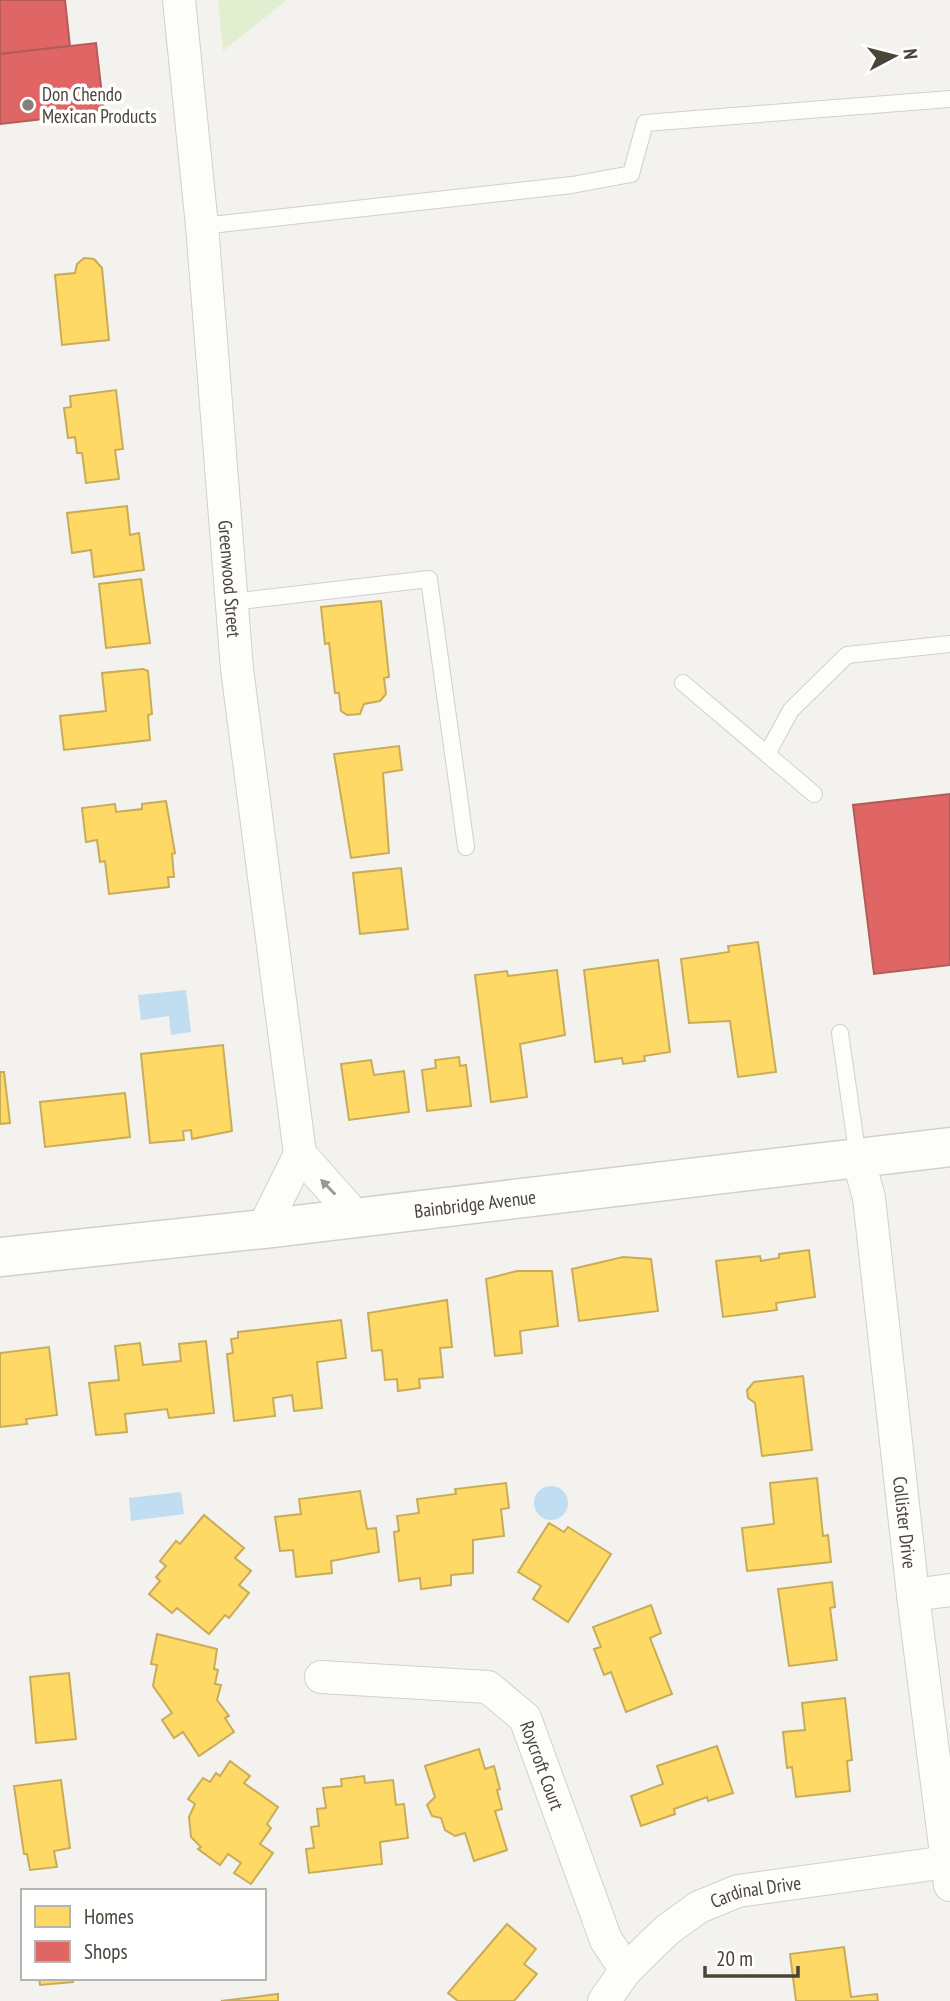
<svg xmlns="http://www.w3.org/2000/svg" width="950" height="2001" viewBox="0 0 950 2001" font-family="'PT Sans Narrow',sans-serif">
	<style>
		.green { fill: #e1eecf }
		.water { fill: #c0ddf1 }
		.homes { fill: #ffd966; stroke: #c9ac58; stroke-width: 2 }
		.shops { fill: #e06666; stroke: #b35c58; stroke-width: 2 }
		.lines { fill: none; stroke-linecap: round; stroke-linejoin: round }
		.service-casing { stroke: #d2d0cb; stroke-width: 18 }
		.minor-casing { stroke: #d2d0cb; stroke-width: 34 }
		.tertiary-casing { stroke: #d2d0cb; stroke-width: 41 }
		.service { stroke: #fdfdfc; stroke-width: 16 }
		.minor { stroke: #fdfdfc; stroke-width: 32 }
		.tertiary { stroke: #fdfdfc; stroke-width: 38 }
		.oneway { fill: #9b9791 }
		.poi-dot { fill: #868178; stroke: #fff; stroke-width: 2.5 }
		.labels { text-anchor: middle; stroke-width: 7; stroke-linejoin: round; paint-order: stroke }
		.poi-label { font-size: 19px; fill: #4b4439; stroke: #fff; text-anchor: start }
		.street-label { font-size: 19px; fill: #4b4439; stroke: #fff }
	</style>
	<rect width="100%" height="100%" fill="#f4f2ee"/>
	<polygon class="green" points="218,0 287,0 223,51"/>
	<g class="water">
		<polygon points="186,990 191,1032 171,1035 169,1016 141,1020 138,995"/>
		<circle cx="551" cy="1503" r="17"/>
		<polygon points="181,1492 184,1514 131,1521 129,1498"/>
	</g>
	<g class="homes">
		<polygon points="84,258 94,259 102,268 109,340 62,345 55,275 75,273 77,264"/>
		<polygon points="116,390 123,449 115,450 119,479 86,483 82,453 77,453 75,437 68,438 64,408 71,407 70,396"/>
		<polygon points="127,506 130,535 139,533 144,570 94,577 91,550 72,553 67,513"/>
		<polygon points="141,579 150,643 106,648 99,584"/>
		<polygon points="381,601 389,677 384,678 386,694 380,701 364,704 360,714 347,715 341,711 339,693 335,693 329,643 325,644 321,607"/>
		<polygon points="143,669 148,671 152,714 148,715 150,740 64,750 60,716 106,711 102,673"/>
		<polygon points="399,746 402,770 383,773 389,853 351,858 334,754"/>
		<polygon points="166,801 175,853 172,854 174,877 168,877 169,887 109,894 105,861 100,862 97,840 86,842 82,808 115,804 116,812 142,809 142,804"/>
		<polygon points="401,868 408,929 360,934 353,873"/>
		<polygon points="758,942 776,1072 738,1077 730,1021 689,1023 681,959 729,952 728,946"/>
		<polygon points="658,960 670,1052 644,1056 645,1061 623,1064 622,1058 595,1062 584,970"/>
		<polygon points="557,970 565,1035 520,1044 527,1097 491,1102 475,975 507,971 508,976"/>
		<polygon points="223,1045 232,1131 192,1139 191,1130 183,1131 184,1140 150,1143 141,1054"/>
		<polygon points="459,1057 460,1066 466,1065 471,1106 427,1111 422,1070 436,1068 435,1060"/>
		<polygon points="371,1060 374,1075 404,1071 409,1112 349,1120 341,1064"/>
		<polygon points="0,1072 4,1072 10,1123 0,1124"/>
		<polygon points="125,1093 130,1137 45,1147 40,1102"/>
		<polygon points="809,1250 815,1297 776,1303 777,1310 723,1317 716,1261 760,1256 761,1261 779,1258 779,1254"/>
		<polygon points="623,1257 651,1259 658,1311 579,1321 572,1269"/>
		<polygon points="517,1271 552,1271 558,1326 520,1331 522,1353 495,1356 486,1279"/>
		<polygon points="447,1300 452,1347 440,1348 443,1377 419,1379 420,1388 398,1391 397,1379 385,1380 382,1350 372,1351 368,1313"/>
		<polygon points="341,1320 346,1358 317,1362 322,1408 294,1411 292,1395 273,1398 275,1416 234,1421 227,1354 233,1353 231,1339 238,1338 238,1332"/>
		<polygon points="206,1341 214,1413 169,1418 167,1409 125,1414 127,1432 96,1435 89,1383 119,1380 115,1346 140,1343 143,1365 181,1361 179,1344"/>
		<polygon points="49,1347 57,1415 26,1419 27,1424 0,1427 0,1353"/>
		<polygon points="803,1376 812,1450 762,1456 755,1403 748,1398 747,1390 754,1382"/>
		<polygon points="817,1478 823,1536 828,1535 831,1562 747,1571 742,1528 774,1524 770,1483"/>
		<polygon points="506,1483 509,1508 501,1509 504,1536 473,1540 473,1573 451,1575 451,1585 421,1589 420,1578 399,1581 394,1532 399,1531 397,1516 419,1513 417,1499 456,1494 455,1489"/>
		<polygon points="360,1491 367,1529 376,1528 379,1552 331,1561 332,1573 296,1577 293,1550 280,1551 275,1517 301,1514 299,1499"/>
		<polygon points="204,1515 244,1548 235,1558 251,1571 239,1585 249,1593 229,1618 225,1615 209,1634 177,1608 172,1613 149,1594 160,1581 156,1577 166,1566 160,1561 176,1541 180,1544"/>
		<polygon points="549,1523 564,1532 568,1527 611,1554 568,1622 533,1599 541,1586 518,1572"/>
		<polygon points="832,1582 835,1607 830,1608 837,1660 789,1666 778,1589"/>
		<polygon points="651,1605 661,1633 650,1638 672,1694 626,1712 611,1672 604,1675 594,1649 601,1647 593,1627"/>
		<polygon points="157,1634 217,1649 214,1669 218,1670 215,1684 221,1685 217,1700 229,1716 225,1718 234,1732 199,1756 183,1732 174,1738 162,1720 172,1713 153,1686 157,1665 151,1664"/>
		<polygon points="69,1673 76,1739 36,1743 30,1677"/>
		<polygon points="845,1698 852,1760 847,1761 850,1791 796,1797 792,1767 787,1768 783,1732 805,1730 802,1703"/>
		<polygon points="717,1746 733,1793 708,1801 707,1797 674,1809 675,1814 641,1826 631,1796 663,1784 657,1766"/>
		<polygon points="479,1749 485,1769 494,1766 500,1789 497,1790 502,1809 495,1811 507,1850 474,1861 465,1833 455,1836 445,1830 441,1818 432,1816 427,1805 435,1797 425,1766"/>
		<polygon points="230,1761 250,1776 244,1783 278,1807 267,1824 271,1828 260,1844 273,1853 251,1884 234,1873 241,1863 228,1854 220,1865 198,1849 201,1847 191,1837 189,1817 195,1804 188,1799 203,1778 210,1782 216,1773 220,1776"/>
		<polygon points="364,1776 365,1783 393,1780 396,1805 404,1804 408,1838 380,1842 382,1864 309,1873 306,1849 314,1848 311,1827 319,1826 317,1809 326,1808 323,1788 342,1786 341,1779"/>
		<polygon points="61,1780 70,1848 54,1851 57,1867 30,1870 27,1854 24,1854 14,1786"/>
		<polygon points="507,1924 536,1949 524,1964 537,1974 514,2001 458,2001 448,1993"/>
		<polygon points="844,1947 851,1997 877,1994 878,2001 796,2001 790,1954"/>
		<polygon points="39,1978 73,1978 73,1982 40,1985"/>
		<polygon points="278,1994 278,2001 221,2001"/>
	</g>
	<g class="shops">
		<polygon points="0,0 65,0 70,46 0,54"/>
		<polygon points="96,43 104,112 0,124 0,54"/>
		<polygon points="950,794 950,965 874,974 853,805"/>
	</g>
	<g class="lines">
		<g class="service-casing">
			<g id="service">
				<polyline points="202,226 572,185 631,174 645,123 950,99"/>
				<polyline points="231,602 429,579 466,847"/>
				<polyline points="683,683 814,794"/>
				<polyline points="767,754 791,710 847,655 950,644"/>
				<polyline points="840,1033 858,1158"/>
			</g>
		</g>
		<g class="minor-casing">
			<g id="minor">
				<path id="s1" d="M179,0l23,226 35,443 63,485 57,64"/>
				<path id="s2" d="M858,1158l11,40 44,397 37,290"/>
				<polyline points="263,1229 300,1154"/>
				<polyline points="913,1595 950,1590"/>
				<path id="s3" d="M321,1677l167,10 37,31 81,222 20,30"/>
				<path id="s4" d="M604,2001l22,-31 41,-40 32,-23 39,-16 209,-29"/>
			</g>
		</g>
		<g class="tertiary-casing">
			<g id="tertiary">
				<path id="s5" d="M0,1257l263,-28 687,-82"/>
			</g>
		</g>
		<use href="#service" class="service"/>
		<use href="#minor" class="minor"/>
		<use href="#tertiary" class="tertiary"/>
	</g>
	<defs><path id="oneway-solid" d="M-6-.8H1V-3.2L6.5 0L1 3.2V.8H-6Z" transform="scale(1.75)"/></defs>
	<use class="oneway" href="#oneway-solid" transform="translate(328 1187) rotate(-134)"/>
	<circle class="poi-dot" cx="28" cy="105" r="7"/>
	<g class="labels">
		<g class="poi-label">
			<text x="42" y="101">Don Chendo<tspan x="42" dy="22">Mexican Products</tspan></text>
		</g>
		<g class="street-label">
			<text dy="7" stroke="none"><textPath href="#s1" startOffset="581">Greenwood Street</textPath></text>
			<text dy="7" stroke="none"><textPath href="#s5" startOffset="478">Bainbridge Avenue</textPath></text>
			<text dy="7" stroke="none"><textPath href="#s2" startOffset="368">Collister Drive</textPath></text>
			<text dy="7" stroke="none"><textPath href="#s3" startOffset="266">Roycroft Court</textPath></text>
			<text dy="7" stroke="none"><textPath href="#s4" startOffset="194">Cardinal Drive</textPath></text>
		</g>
	</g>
	<rect x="21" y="1889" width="245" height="91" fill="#ffffff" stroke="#b7b4b0" stroke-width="2"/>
	<rect x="35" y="1906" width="35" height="21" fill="#ffd966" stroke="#b7b4b0" stroke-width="2"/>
	<text x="84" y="1924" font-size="21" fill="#4b4439">Homes</text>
	<rect x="35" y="1941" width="35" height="21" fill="#e06666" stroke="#b7b4b0" stroke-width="2"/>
	<text x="84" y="1959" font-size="21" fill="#4b4439">Shops</text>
	<g transform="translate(894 56) rotate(83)" stroke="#ffffff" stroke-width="5" paint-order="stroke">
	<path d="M0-5L12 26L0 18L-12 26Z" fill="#4b4439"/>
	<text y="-10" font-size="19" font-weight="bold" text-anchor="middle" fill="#4b4439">N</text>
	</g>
	<path d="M705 1966v10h93v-10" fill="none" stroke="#4b4439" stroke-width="3.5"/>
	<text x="716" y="1966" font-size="21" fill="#4b4439" stroke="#ffffff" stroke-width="5" paint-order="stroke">20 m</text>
</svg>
